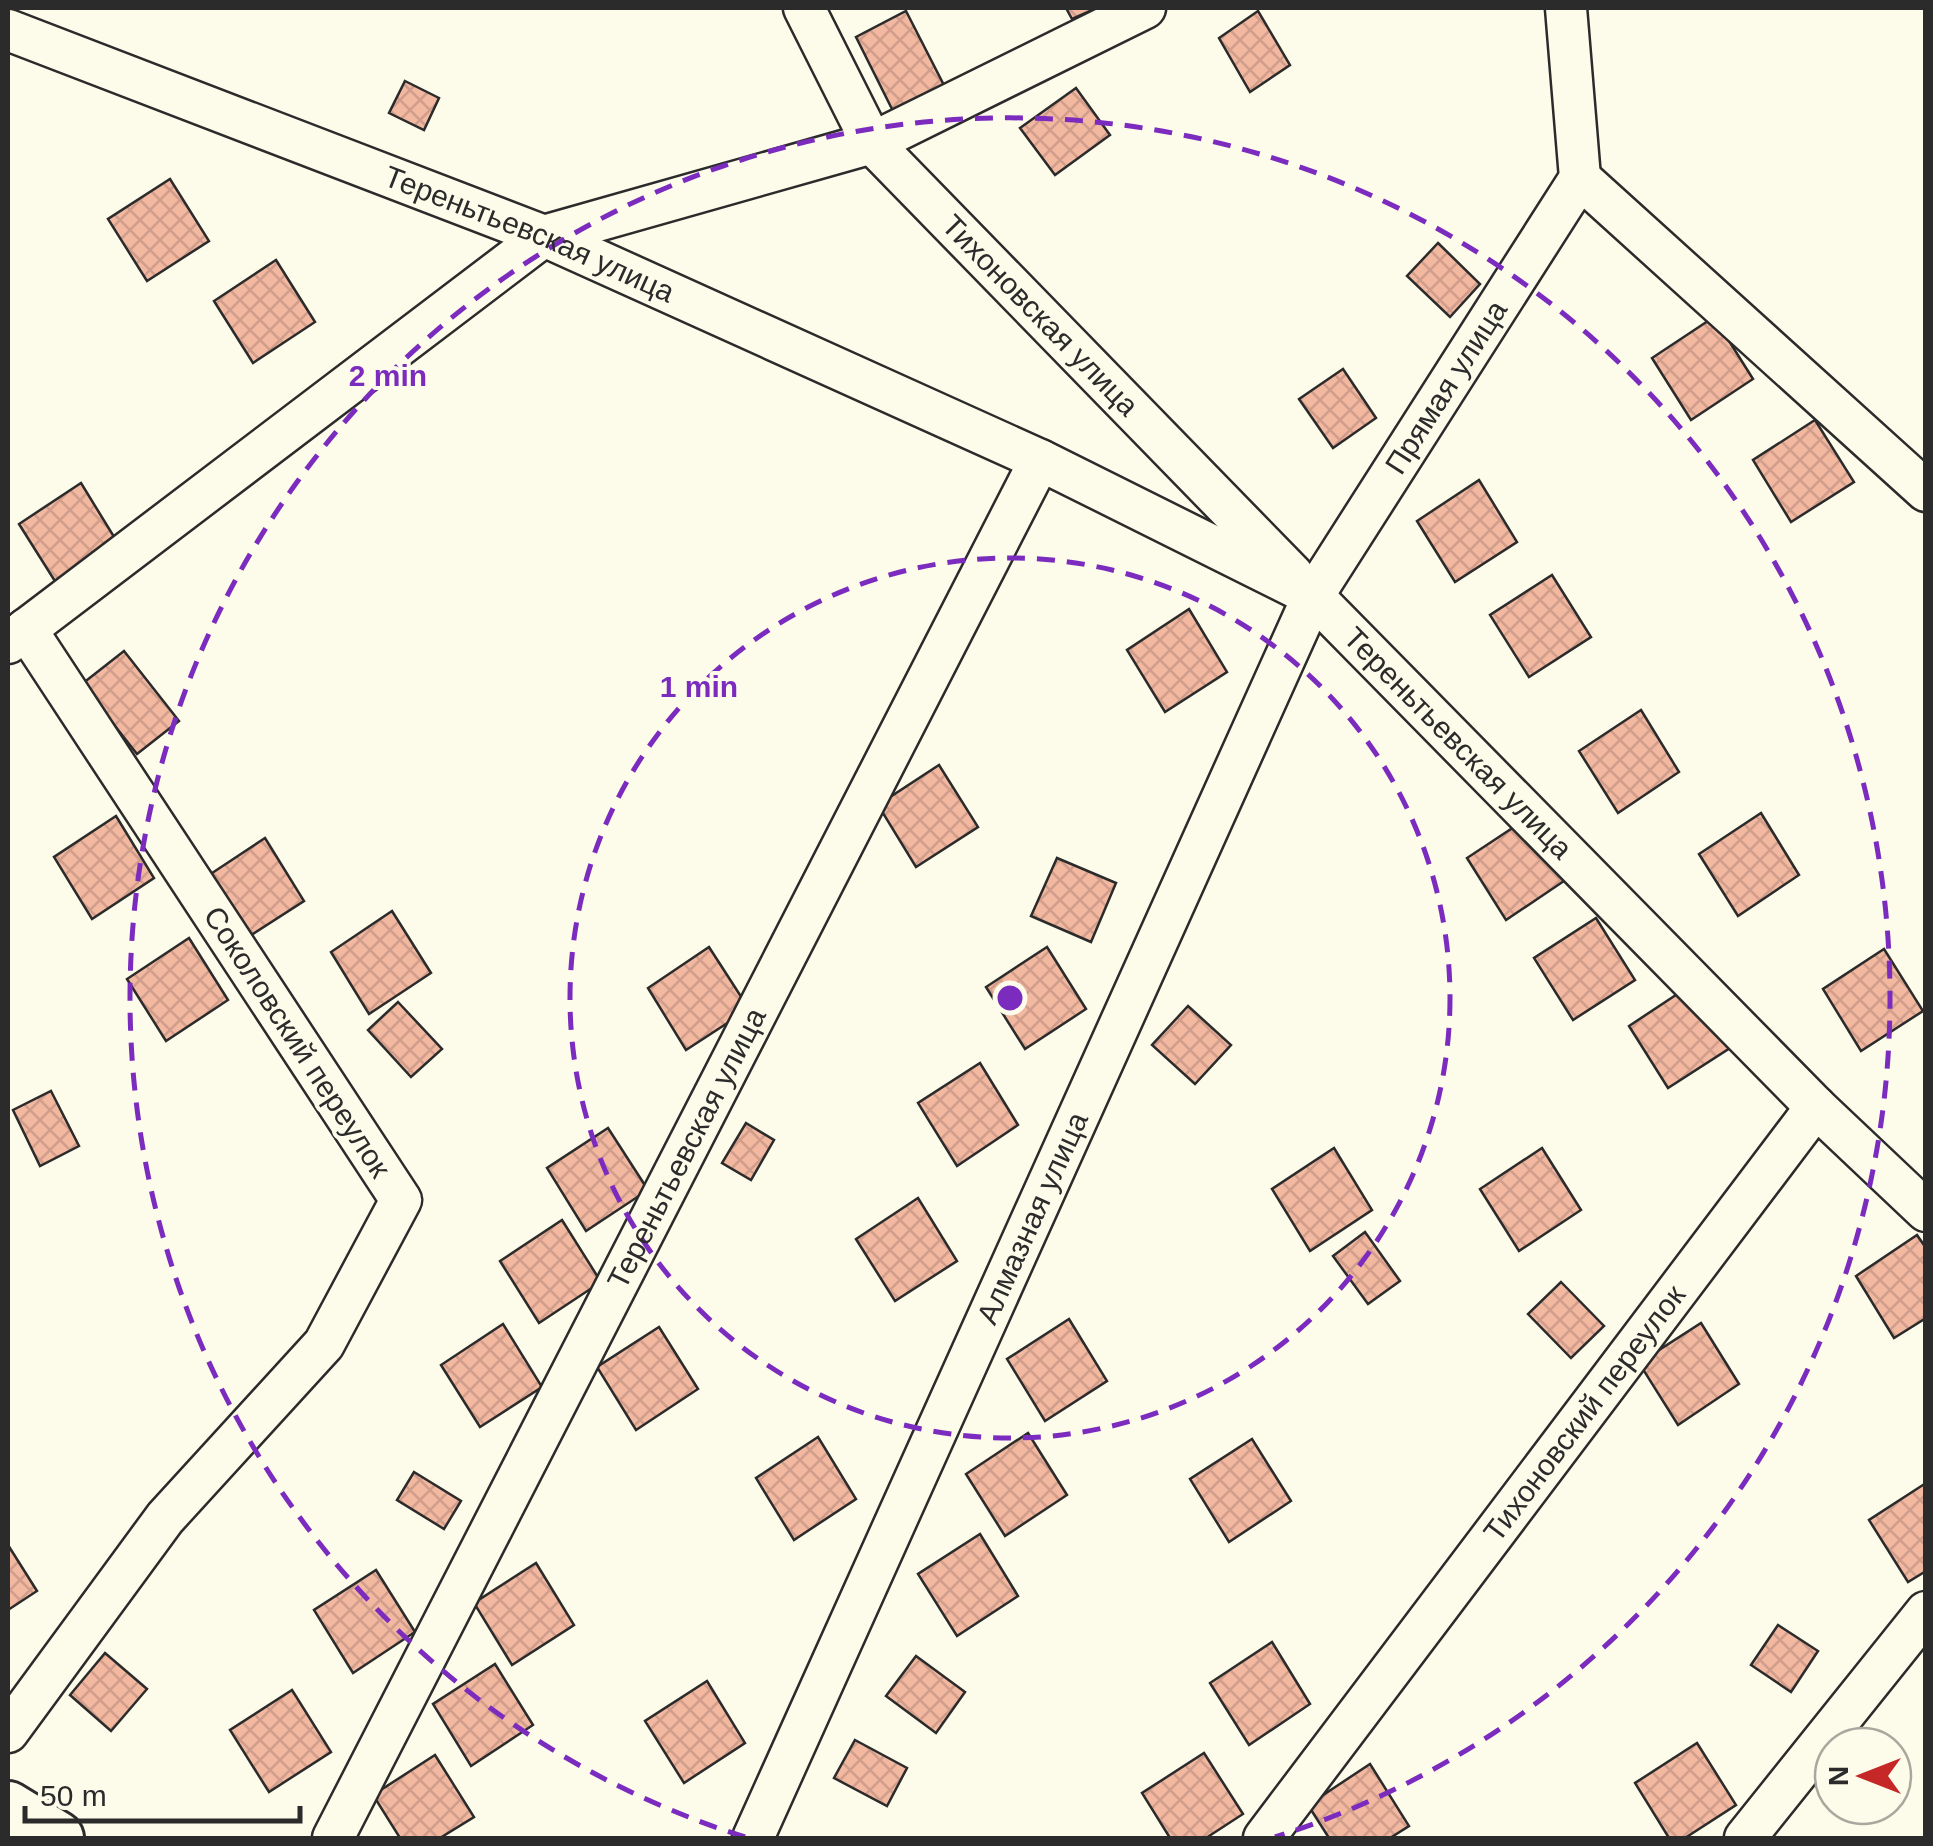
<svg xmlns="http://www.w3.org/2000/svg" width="1933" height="1846" viewBox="0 0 1933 1846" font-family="Arial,sans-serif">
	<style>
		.building { fill: url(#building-cross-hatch); stroke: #2b2b2b; stroke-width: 2.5 }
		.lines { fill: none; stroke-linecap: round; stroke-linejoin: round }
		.minor-casing { stroke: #2b2b2b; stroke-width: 45 }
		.major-casing { stroke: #2b2b2b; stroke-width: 58 }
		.minor { stroke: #fdfbea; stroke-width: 40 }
		.major { stroke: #fdfbea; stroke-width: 52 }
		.ring { fill: none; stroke: #7b2cbf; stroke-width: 5; stroke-dasharray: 18 12 }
		.labels { text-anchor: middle; stroke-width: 8; stroke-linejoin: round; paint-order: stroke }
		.street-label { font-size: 30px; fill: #2b2b2b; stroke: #fdfbea }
		.centre { fill: #7b2cbf; stroke: #fdfbea; stroke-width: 5 }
		.ring-label { font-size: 30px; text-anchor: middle; font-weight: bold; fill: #7b2cbf; stroke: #fdfbea; stroke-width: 8; stroke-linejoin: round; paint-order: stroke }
	</style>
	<defs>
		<pattern id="building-cross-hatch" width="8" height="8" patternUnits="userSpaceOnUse" patternTransform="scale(2.5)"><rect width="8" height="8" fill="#f2b8a0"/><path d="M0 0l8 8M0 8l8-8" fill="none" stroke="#d09e8a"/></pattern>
	</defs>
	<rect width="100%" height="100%" fill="#fdfbea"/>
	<g class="building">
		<polygon points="1066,8 1097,8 1072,19"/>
		<polygon points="906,11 950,97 899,123 856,37"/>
		<polygon points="1258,11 1290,65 1250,92 1219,38"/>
		<polygon points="405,81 439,98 424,130 389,113"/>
		<polygon points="1076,88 1110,135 1055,175 1020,128"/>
		<polygon points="170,179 209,241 147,281 108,219"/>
		<polygon points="1438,243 1480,284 1450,317 1407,276"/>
		<polygon points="276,260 315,322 253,363 214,301"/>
		<polygon points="1714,317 1753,379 1691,420 1652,358"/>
		<polygon points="1343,369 1376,418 1333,448 1299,399"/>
		<polygon points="1815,420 1854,482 1791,522 1753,460"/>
		<polygon points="1479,480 1517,542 1455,582 1417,521"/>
		<polygon points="81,483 119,545 58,586 19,524"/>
		<polygon points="1552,575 1591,637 1529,677 1490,615"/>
		<polygon points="1189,609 1227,672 1165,712 1127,650"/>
		<polygon points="124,651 179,721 137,754 82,684"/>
		<polygon points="1641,710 1679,772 1618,813 1579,751"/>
		<polygon points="939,765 978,827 916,867 878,805"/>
		<polygon points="1761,813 1799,875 1738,916 1699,854"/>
		<polygon points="116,816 154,878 92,919 54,857"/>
		<polygon points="1529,817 1567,879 1506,920 1467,858"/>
		<polygon points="265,838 304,901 242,941 203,879"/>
		<polygon points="1057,858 1116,883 1091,942 1031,916"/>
		<polygon points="392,911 431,973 369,1014 331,952"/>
		<polygon points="1596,918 1635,980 1573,1020 1534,958"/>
		<polygon points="189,938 228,1000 166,1041 127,979"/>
		<polygon points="709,947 749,1009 686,1050 648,988"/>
		<polygon points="1047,947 1086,1009 1025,1049 986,987"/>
		<polygon points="1884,949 1923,1011 1861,1051 1823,989"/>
		<polygon points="1691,985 1730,1048 1668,1088 1629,1026"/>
		<polygon points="398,1002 442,1049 411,1077 368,1030"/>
		<polygon points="1188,1006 1231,1045 1195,1084 1152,1045"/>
		<polygon points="980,1063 1018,1125 957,1166 918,1103"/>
		<polygon points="51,1091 79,1146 40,1166 13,1110"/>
		<polygon points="746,1123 774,1140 751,1180 722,1163"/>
		<polygon points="608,1128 648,1190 586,1231 547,1168"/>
		<polygon points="1334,1148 1372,1210 1310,1251 1272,1189"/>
		<polygon points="1542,1148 1581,1210 1519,1251 1480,1189"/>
		<polygon points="918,1198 957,1261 895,1301 856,1239"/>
		<polygon points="562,1220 601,1282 539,1323 500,1261"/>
		<polygon points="1365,1232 1400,1281 1368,1304 1333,1256"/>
		<polygon points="1917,1235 1926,1248 1926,1318 1894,1338 1856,1276"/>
		<polygon points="1561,1282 1604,1326 1571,1358 1528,1314"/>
		<polygon points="1069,1319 1107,1381 1045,1421 1007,1359"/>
		<polygon points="1701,1323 1739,1384 1678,1425 1639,1363"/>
		<polygon points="503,1324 542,1387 480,1427 441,1365"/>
		<polygon points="659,1327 698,1389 636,1430 597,1367"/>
		<polygon points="1028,1433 1067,1495 1005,1536 966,1474"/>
		<polygon points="818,1437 856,1499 794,1540 756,1478"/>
		<polygon points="1252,1439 1291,1501 1229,1542 1190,1479"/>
		<polygon points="414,1472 461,1501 444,1529 397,1500"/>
		<polygon points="1926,1483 1926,1571 1908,1582 1869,1520"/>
		<polygon points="980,1534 1018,1596 957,1636 918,1574"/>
		<polygon points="8,1545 37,1591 8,1610"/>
		<polygon points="536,1563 574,1625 512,1665 474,1603"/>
		<polygon points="376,1570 415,1632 353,1673 314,1610"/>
		<polygon points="1778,1625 1818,1651 1791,1692 1751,1665"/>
		<polygon points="1272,1642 1310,1704 1249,1745 1210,1683"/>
		<polygon points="105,1653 147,1689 111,1731 70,1695"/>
		<polygon points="916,1656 965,1692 936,1733 886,1696"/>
		<polygon points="495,1664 533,1725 471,1766 433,1704"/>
		<polygon points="707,1681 745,1743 684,1783 645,1721"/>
		<polygon points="292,1690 331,1752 269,1792 230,1730"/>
		<polygon points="855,1740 907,1768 887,1806 834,1778"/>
		<polygon points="1697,1743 1736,1805 1685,1838 1669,1838 1635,1783"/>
		<polygon points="1204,1753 1243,1814 1206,1838 1170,1838 1142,1793"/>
		<polygon points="435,1755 474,1817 440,1838 400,1838 373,1795"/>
		<polygon points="1370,1764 1409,1826 1390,1838 1329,1838 1308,1805"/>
	</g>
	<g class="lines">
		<g class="minor-casing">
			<g id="minor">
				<path id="s1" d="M804,8l68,135 421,432"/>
				<path id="s2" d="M8,30l536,206 496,224 273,136 503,511"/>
				<polyline points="1580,178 1926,491"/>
				<polyline points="8,643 544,236 872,143 1145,8"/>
				<polyline points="8,1732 165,1518 324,1344 401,1200 26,629"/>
				<path id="s3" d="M333,1838l707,-1378"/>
				<path id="s4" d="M753,1838l560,-1242 267,-418 -14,-170"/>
				<path id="s5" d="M1264,1838l552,-731 110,104"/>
				<polyline points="1745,1838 1926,1612"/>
			</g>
		</g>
		<g class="major-casing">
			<polyline id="major" points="8,1808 57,1838"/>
		</g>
		<use href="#minor" class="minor"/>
		<use href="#major" class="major"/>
	</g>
	<g class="ring">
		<circle cx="1010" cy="998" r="440"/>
		<path d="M745 1837A880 880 0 1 1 1275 1837"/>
	</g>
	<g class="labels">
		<g class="street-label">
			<text dy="10" stroke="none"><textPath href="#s2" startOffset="560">Тереньтьевская улица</textPath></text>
			<text dy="10" stroke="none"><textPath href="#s1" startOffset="392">Тихоновская улица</textPath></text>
			<text dy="10" stroke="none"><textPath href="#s4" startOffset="1610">Прямая улица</textPath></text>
			<text dy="10" stroke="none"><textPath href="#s2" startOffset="1630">Тереньтьевская улица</textPath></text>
			<text transform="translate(297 1042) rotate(57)" y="10">Соколовский переулок</text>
			<text dy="10" stroke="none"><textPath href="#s3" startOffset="775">Тереньтьевская улица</textPath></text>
			<text dy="10" stroke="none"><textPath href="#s4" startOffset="680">Алмазная улица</textPath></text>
			<text dy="10" stroke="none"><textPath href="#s5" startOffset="532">Тихоновский переулок</textPath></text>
		</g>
	</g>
	<circle cx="1010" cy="998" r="15" class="centre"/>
	<g class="ring-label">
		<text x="388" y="386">2 min</text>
		<text x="699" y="697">1 min</text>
	</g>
	<rect width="1933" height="1846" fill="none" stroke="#2b2b2b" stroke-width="20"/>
	<g transform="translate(1863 1776) rotate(270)"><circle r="48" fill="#fdfbea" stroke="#a9a89e" stroke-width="2.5"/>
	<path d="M0-8L18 38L0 25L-18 38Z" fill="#c62828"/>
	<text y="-15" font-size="28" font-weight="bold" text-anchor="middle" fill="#2b2b2b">N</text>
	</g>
	<path d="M25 1806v15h275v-15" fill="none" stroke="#2b2b2b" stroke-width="5"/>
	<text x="40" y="1806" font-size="30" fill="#2b2b2b" stroke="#fdfbea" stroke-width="8" paint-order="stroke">50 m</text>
</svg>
